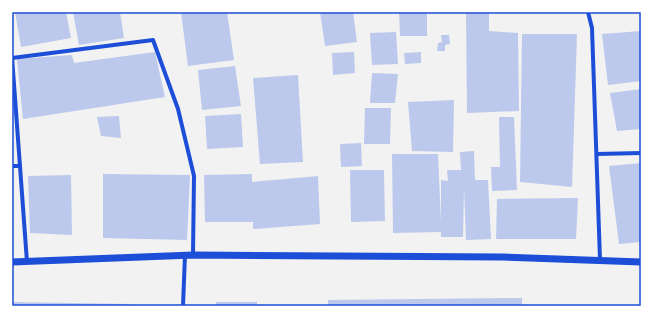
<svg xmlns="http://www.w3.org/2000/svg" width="653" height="318" viewBox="0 0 653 318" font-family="Jost,sans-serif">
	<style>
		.building { fill: #bdc9ec }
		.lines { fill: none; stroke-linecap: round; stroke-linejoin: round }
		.minor { stroke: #1d4ed8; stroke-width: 4 }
		.tertiary { stroke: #1d4ed8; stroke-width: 7 }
		.neatline { fill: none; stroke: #1d4ed8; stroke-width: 1.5 }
	</style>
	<rect width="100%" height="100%" fill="#f2f2f2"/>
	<g class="building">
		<polygon points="15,12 66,12 71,38 21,47"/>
		<polygon points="73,12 120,12 124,38 79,45"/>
		<polygon points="181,12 227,12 234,60 188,66"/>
		<polygon points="320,12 353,12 357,42 325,46"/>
		<polygon points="399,12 427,12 427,36 400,36"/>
		<polygon points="466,13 489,13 489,31 518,33 519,111 467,113"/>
		<polygon points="641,31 641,81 608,85 602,34"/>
		<polygon points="396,32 398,64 372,65 370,33"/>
		<polygon points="522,34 577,34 572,187 520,182"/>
		<polygon points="441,35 449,35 450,44 445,45 445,51 437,51 438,43 442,42"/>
		<polygon points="155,52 165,97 23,119 17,59 72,55 74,63"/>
		<polygon points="354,52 355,73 333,75 332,53"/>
		<polygon points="421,52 421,63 405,64 404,53"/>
		<polygon points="235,66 241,106 202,110 198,70"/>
		<polygon points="372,73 398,74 395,103 370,103"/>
		<polygon points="298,75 303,162 260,164 253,78"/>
		<polygon points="641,89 641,129 617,131 610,93"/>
		<polygon points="454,100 453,152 412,151 408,102"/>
		<polygon points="365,108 391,108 390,144 364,144"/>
		<polygon points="241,114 243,147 207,149 205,116"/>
		<polygon points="119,116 121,138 101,136 97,117"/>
		<polygon points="499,117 514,117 517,190 492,191 491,167 500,167"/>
		<polygon points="361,143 362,166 341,167 340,144"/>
		<polygon points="474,151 475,180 488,180 491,239 466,240 464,187 463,237 441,237 441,232 393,233 392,154 438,154 441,222 441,180 448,181 447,170 461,170 460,152"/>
		<polygon points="641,163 641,242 619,244 609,166"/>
		<polygon points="350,170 384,170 385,221 351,222"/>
		<polygon points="103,174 190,175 187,240 103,238"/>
		<polygon points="252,174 252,182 318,176 320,224 253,229 253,222 205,222 204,175"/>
		<polygon points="71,175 72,235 30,233 28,176"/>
		<polygon points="578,198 576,239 496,239 497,199"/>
		<polygon points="522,298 522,306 328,306 328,300"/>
		<polygon points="12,302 130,304 130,306 12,306"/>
		<rect x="216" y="302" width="41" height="4"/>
	</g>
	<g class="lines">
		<g class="minor">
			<polyline points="588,12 592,28 600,260"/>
			<polyline points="12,57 27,262"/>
			<polyline points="12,58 153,40 178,109 194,176 193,255"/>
			<polyline points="597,154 641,153"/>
			<polyline points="12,166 20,166"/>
			<polyline points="183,306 185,255"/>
		</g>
		<polyline class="tertiary" points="12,262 193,255 502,257 641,262"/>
	</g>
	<rect width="653" height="318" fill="none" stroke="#ffffff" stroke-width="26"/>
	<rect x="13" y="13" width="627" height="292" class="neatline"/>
</svg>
